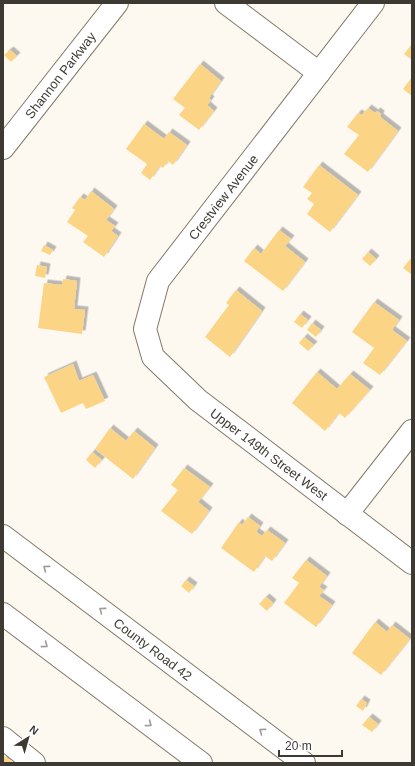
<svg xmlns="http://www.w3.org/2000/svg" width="415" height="766" viewBox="0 0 415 766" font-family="Helvetica,sans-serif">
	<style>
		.building { fill: #fbd585; filter: url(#shadow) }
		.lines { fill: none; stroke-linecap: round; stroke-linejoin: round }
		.minor-casing { stroke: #817a6c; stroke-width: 24 }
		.highway-casing { stroke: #817a6c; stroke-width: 24 }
		.minor { stroke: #fff; stroke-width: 22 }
		.highway { stroke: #fff; stroke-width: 22 }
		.oneway { stroke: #9e9c9a }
		.labels { text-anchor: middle; stroke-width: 4; stroke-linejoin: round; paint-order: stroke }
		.street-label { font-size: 13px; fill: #3d3a34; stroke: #fff }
	</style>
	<defs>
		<filter id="shadow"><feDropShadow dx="3.5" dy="-3.5" stdDeviation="0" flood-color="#0004"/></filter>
	</defs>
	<rect width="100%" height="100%" fill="#fef9f0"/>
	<g class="building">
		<polygon points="412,44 412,60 404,54"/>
		<polygon points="10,50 17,56 11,62 4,55"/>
		<polygon points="200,64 221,81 209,98 211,100 207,105 214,111 199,130 179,115 185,108 173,99"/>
		<polygon points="412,77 412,96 403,89"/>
		<polygon points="368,108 375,113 377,111 381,114 380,117 398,131 368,172 344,154 359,135 347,127 358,113 362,115"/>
		<polygon points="144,124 164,139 169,132 187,145 173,165 168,161 163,168 160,166 150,180 141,173 147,164 126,149"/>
		<polygon points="319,165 358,195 330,232 307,214 314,204 307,199 312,193 303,187"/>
		<polygon points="91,191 114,209 106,220 115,226 111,231 118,236 104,257 83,242 88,236 67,222 75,210 72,208 80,197 85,200"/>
		<polygon points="279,230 291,239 285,246 305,262 283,291 244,261 254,248 261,254"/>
		<polygon points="44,245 53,250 50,255 41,251"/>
		<polygon points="368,252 376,259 370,266 362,259"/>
		<polygon points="412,257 412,275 403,268"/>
		<polygon points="37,265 47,267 45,278 35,276"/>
		<polygon points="63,279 77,281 74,309 85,310 82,334 38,328 44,283 62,285"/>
		<polygon points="236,290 262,311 230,357 205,337 229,305 226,303"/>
		<polygon points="374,302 399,320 392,330 407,341 380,375 363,363 374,348 352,332"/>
		<polygon points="300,314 308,320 302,328 294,322"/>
		<polygon points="312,323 321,330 316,337 307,330"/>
		<polygon points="304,337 314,345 308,351 299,343"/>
		<polygon points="73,364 79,381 93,375 105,401 86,409 83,403 61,413 44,377"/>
		<polygon points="317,372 337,389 350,374 370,390 345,418 339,413 325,431 292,403"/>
		<polygon points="110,428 126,441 134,431 155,448 133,479 95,449"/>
		<polygon points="92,452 102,460 95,468 86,460"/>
		<polygon points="184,468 210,487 198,502 209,511 192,534 161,511 178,490 171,485"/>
		<polygon points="248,517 260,526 256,532 262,536 267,530 285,543 272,561 265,556 254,572 221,548 239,522 242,525"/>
		<polygon points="306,560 327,576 319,587 324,590 319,596 332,605 316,627 284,603 299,583 292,578"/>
		<polygon points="186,580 194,586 189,593 181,586"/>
		<polygon points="266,597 273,603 267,611 259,604"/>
		<polygon points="375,622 387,632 392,625 410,639 381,675 352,653"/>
		<polygon points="361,699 367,703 363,711 356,706"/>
		<polygon points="369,717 378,724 372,732 362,725"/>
		<polygon points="3,755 14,763 3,763"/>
	</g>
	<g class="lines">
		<g class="minor-casing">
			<g id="minor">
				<polyline points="226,3 319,73"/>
				<polyline points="373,3 158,281 145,329 153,357 198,400 412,563"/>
				<polyline points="3,148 117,3"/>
				<polyline points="347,514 412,431"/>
				<polyline points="3,738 34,763"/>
			</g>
		</g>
		<g class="highway-casing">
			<g id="highway">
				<polyline points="3,536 304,763"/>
				<polyline points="3,614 201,763"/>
			</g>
		</g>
		<use href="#minor" class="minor"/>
		<use href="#highway" class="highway"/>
	</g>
	<defs><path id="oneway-chevron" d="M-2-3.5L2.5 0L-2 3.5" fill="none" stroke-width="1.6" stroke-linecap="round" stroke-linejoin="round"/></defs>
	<g class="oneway">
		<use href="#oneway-chevron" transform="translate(46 568) rotate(-143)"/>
		<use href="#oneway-chevron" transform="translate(102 610) rotate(-143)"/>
		<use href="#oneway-chevron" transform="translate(45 645) rotate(37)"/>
		<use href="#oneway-chevron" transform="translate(149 724) rotate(37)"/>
		<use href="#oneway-chevron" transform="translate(262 731) rotate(-143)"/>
	</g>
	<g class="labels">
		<g class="street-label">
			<text transform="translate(60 75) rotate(-52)" y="5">Shannon Parkway</text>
			<text transform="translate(223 197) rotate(-52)" y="5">Crestview Avenue</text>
			<text transform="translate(269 454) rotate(37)" y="5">Upper 149th Street West</text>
			<text transform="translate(153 649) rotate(37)" y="5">County Road 42</text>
		</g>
	</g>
	<rect width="415" height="766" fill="none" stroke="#3d3a34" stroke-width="8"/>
	<g transform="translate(28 738) rotate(37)" stroke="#ffffff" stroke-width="3" paint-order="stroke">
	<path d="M0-3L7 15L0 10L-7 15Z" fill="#3d3a34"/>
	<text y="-6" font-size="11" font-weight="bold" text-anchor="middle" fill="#3d3a34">N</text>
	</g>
	<path d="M279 750v6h63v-6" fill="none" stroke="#3d3a34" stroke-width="2"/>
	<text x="285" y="750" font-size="12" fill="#3d3a34" stroke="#ffffff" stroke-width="3" paint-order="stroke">20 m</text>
</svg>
